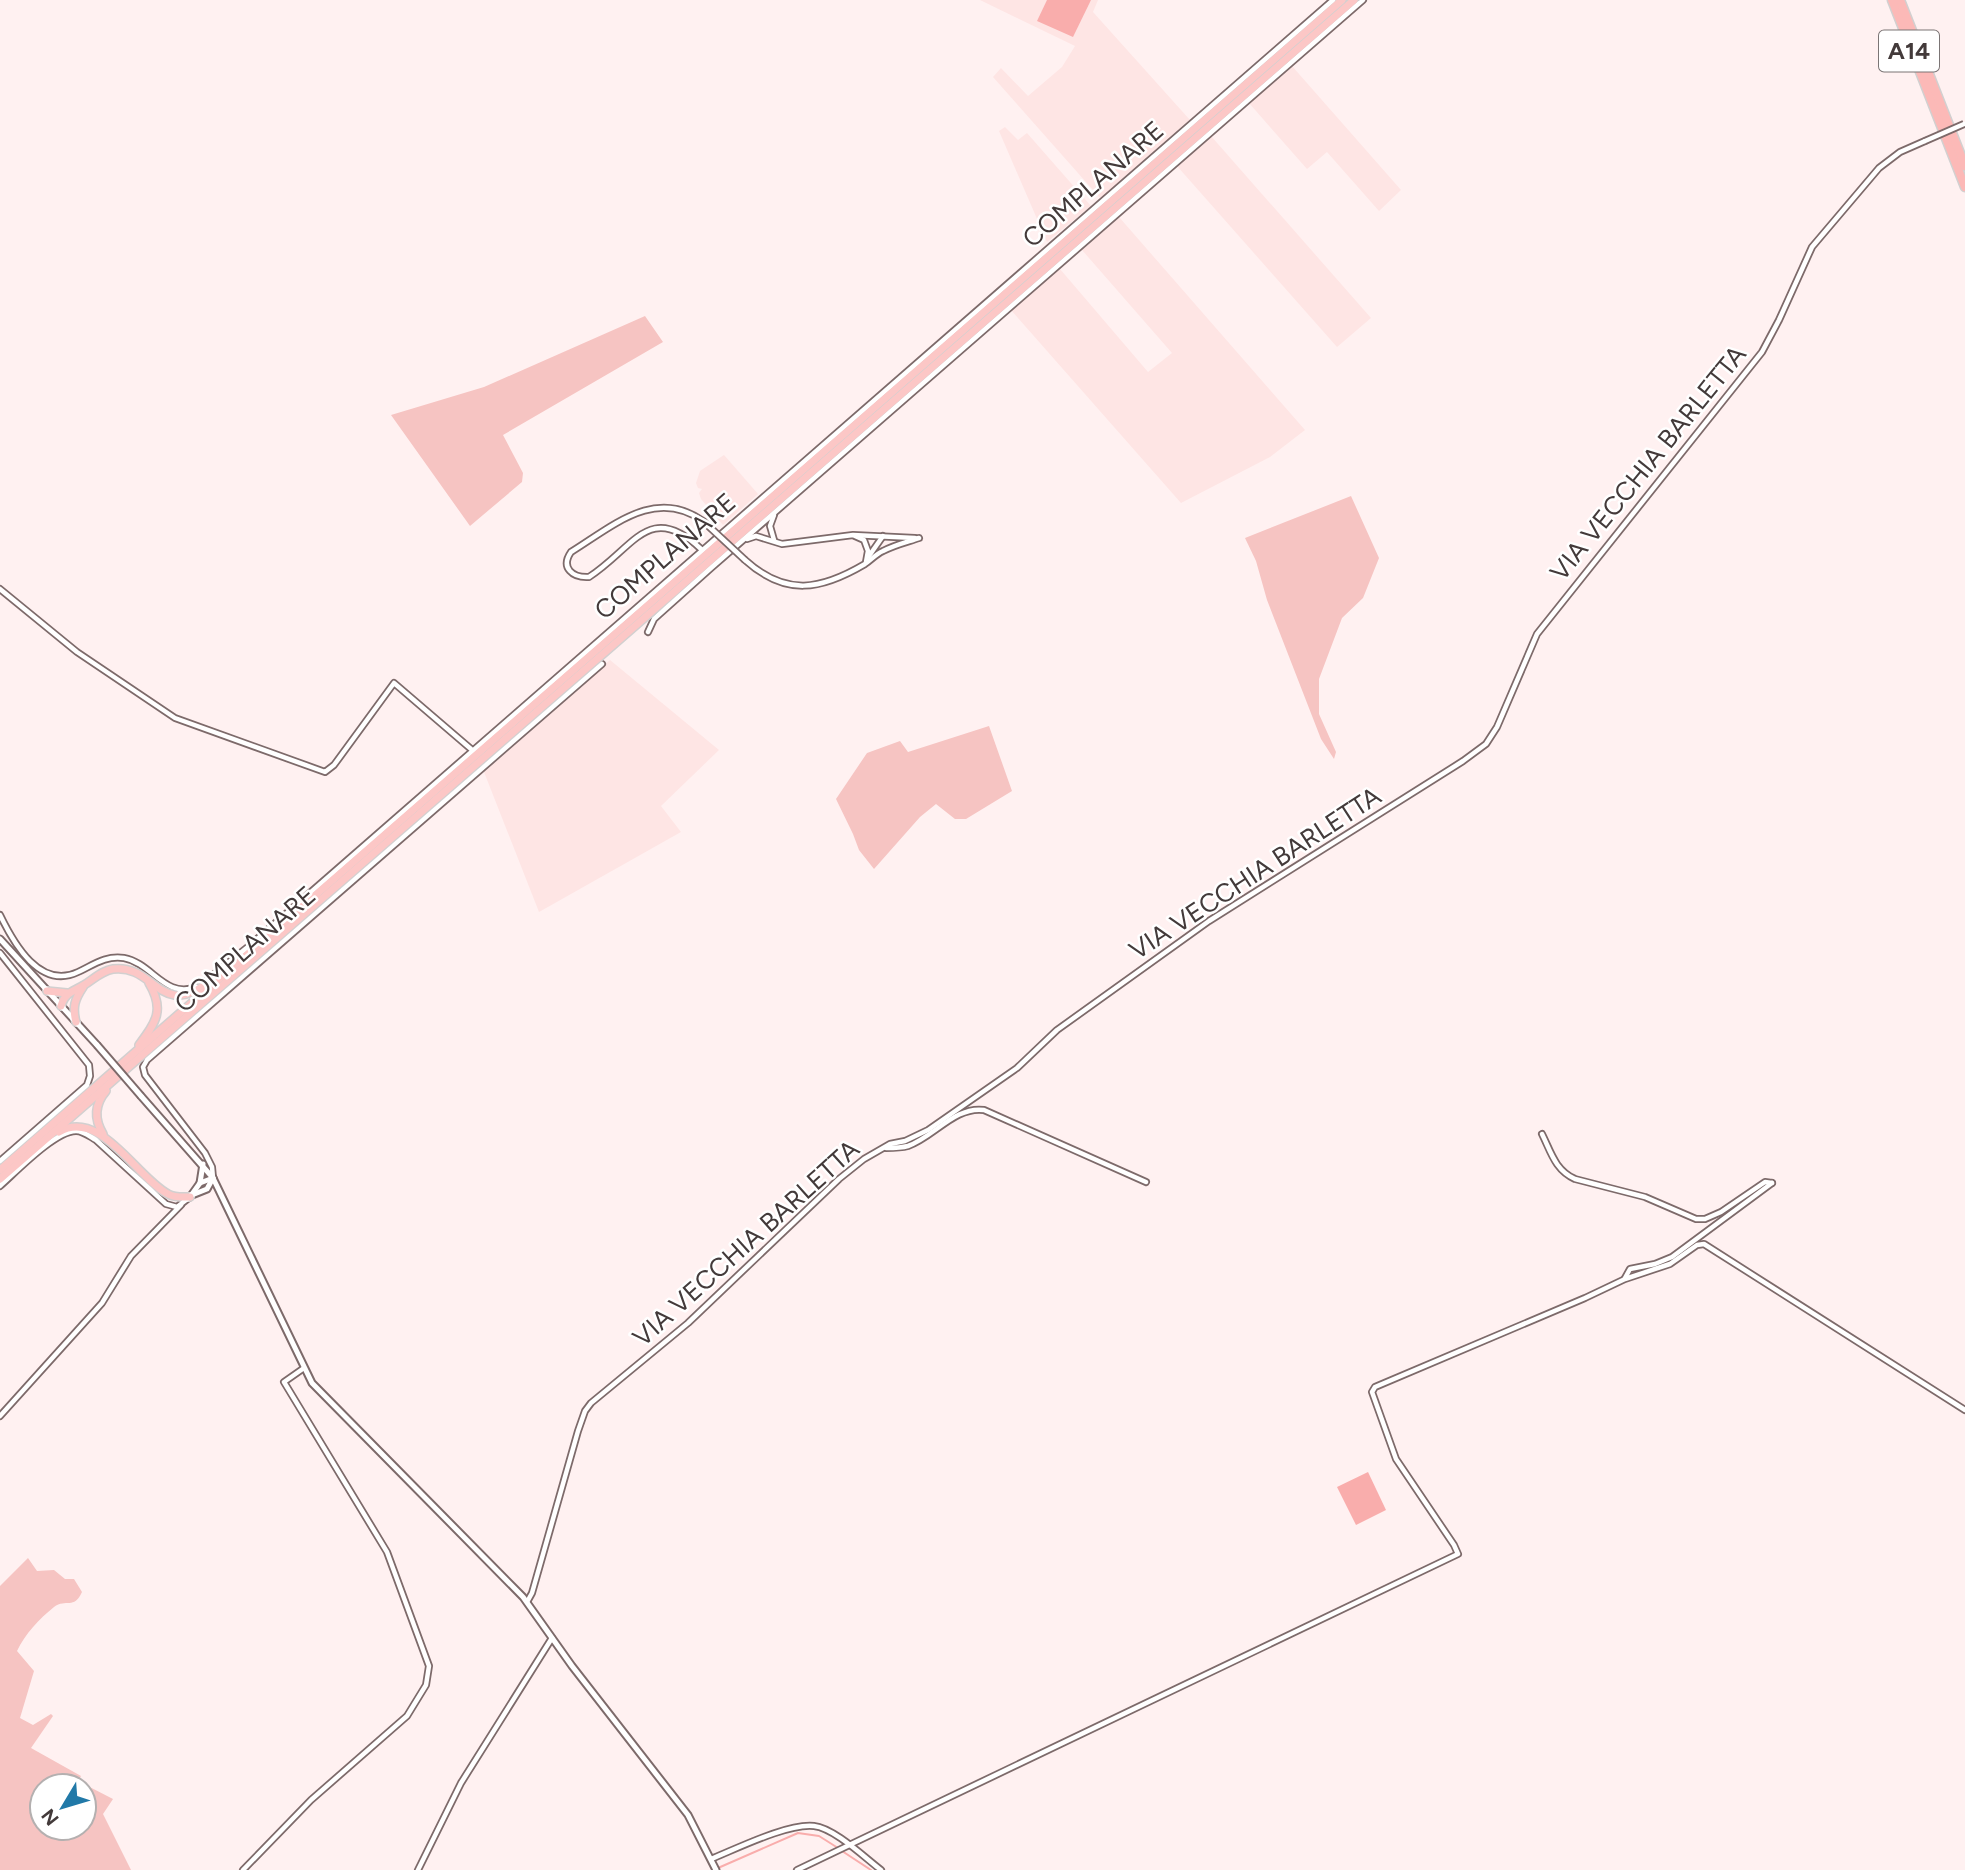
<svg xmlns="http://www.w3.org/2000/svg" width="1965" height="1870" viewBox="0 0 1965 1870" font-family="Figtree,sans-serif">
	<style>
		.built { fill: #fee5e4 }
		.green { fill: #f6c4c2; fill-rule: evenodd }
		.water { fill: #f9adac }
		.lines { fill: none; stroke-linecap: round; stroke-linejoin: round }
		.stream { stroke: #f9adac; stroke-width: 2 }
		.minor-casing { stroke: #7d6a6a; stroke-width: 8 }
		.tertiary-casing { stroke: #7d6a6a; stroke-width: 9 }
		.trunk-casing { stroke: #d2d0d0; stroke-width: 10 }
		.motorway-casing { stroke: #d2d0d0; stroke-width: 11 }
		.minor { stroke: #fff; stroke-width: 4.5 }
		.tertiary { stroke: #fff; stroke-width: 5 }
		.trunk { stroke: #fcc7c6; stroke-width: 7 }
		.motorway { stroke: #fcb9b7; stroke-width: 8 }
		.minor-bridge-casing { stroke: #7d6a6a; stroke-width: 8; stroke-linecap: butt }
		.tertiary-bridge-casing { stroke: #7d6a6a; stroke-width: 9; stroke-linecap: butt }
		.minor-bridge { stroke: #fff; stroke-width: 4.5 }
		.tertiary-bridge { stroke: #fff; stroke-width: 5 }
		.labels { text-anchor: middle; stroke-width: 5; stroke-linejoin: round; paint-order: stroke }
		.shield { fill: #fff; stroke: #7b7575; stroke-width: 2 }
		.shield-label { font-size: 24px; font-weight: bold; fill: #433a3a }
		.street-label { font-size: 26px; fill: #433a3a; stroke: #fff }
	</style>
	<rect width="100%" height="100%" fill="#fff1f1"/>
	<g class="built">
		<polygon points="980,0 1098,0 1093,12 1190,120 1101,199 993,77 1001,68 1028,96 1062,67 1075,46"/>
		<polygon points="1292,66 1401,190 1379,211 1327,152 1307,169 1249,103"/>
		<polygon points="1005,127 1018,140 1027,133 1091,206 1047,242 999,131"/>
		<polygon points="1211,136 1371,318 1337,347 1177,166"/>
		<polygon points="1119,217 1305,430 1270,457 1181,503 1011,310 1060,269 1148,372 1172,353 1082,250"/>
		<polygon points="724,455 758,494 723,525 701,499 699,493 702,489 698,488 696,483 700,471"/>
		<polygon points="610,660 719,750 661,806 681,832 539,912 484,772"/>
	</g>
	<g class="green">
		<polygon points="645,316 663,342 503,435 523,473 522,482 470,526 391,415 484,387"/>
		<polygon points="1351,496 1379,558 1363,598 1342,618 1319,679 1319,714 1336,752 1334,759 1321,739 1267,600 1256,561 1245,538"/>
		<polygon points="989,726 1012,791 966,819 955,819 936,804 920,817 874,869 859,850 853,834 836,799 867,753 900,741 908,752"/>
		<path d="M28,1558l9,13 17,-1 11,9h9l8,13c-8,18 -16,6 -28,15 -15,12 -29,27 -37,44l17,20 -14,47 13,7 18,-11 2,2 -22,32 50,28 -3,5 35,18 -10,15 28,56h-131v-284zM42,1786h42v42h-42z"/>
	</g>
	<g class="water">
		<polygon points="1047,0 1091,0 1073,37 1037,21"/>
		<polygon points="1368,1472 1386,1510 1356,1525 1337,1487"/>
	</g>
	<g class="lines">
		<g class="stream">
			<polyline points="842,1851 871,1870"/>
			<polyline points="718,1868 798,1833 819,1836 838,1848"/>
		</g>
		<g class="minor-casing">
			<g id="minor">
				<polyline points="774,515 770,526 774,540"/>
				<polyline points="855,536 864,540 868,551 866,562"/>
				<polyline points="747,539 756,536 782,544 853,535 915,538"/>
				<path d="M701,549c-52,-49 -67,-1 -112,28 -16,1 -29,-9 -18,-25 42,-26 84,-65 132,-31"/>
				<polyline points="869,556 883,536"/>
				<path d="M745,560c41,37 76,30 120,4 6,-4 11,-10 18,-13 11,-6 24,-9 36,-13"/>
				<polyline points="0,589 77,652 175,718 325,772 334,765 394,683 471,749"/>
				<polyline points="648,632 654,619 711,568 1363,0"/>
				<path d="M0,915c14,29 40,75 78,57 15,-7 28,-17 46,-14 28,5 41,41 72,29"/>
				<polyline points="0,953 89,1065 90,1076 87,1085 0,1161"/>
				<polyline points="204,982 249,946 1333,0"/>
				<path d="M1542,1134c9,18 13,36 33,45l70,18 51,22h9l16,-7 44,-30 7,1"/>
				<path d="M886,1148c7,0 15,0 22,-2 26,-9 47,-40 76,-36l162,72"/>
				<polyline points="213,1178 212,1167 205,1153 145,1075 143,1067 147,1060 602,664"/>
				<path d="M0,1186c16,-14 55,-55 76,-55 7,0 13,5 20,9l70,64 11,3 13,-10"/>
				<polyline points="1625,1278 1630,1269 1655,1264 1672,1257 1772,1183"/>
				<polyline points="0,1416 102,1303 131,1256 181,1205"/>
				<polyline points="527,1602 532,1593 578,1431 585,1411 591,1403 688,1323 839,1179 864,1159 890,1144 905,1141 928,1130 1017,1068 1057,1030 1209,921 1463,761 1486,744 1497,727 1537,634 1762,352 1779,320 1812,247 1879,168 1900,152 1925,141"/>
				<path d="M711,1859c25,-10 77,-36 103,-33 20,2 50,31 67,44"/>
				<polyline points="243,1870 311,1800 407,1716 426,1685 429,1666 387,1552 284,1382 304,1368"/>
				<polyline points="418,1870 461,1783 552,1638"/>
				<polyline points="797,1870 1458,1554 1454,1545 1396,1459 1372,1392 1375,1387 1585,1298 1625,1279 1670,1264 1697,1245 1704,1244 1965,1410"/>
			</g>
		</g>
		<g class="tertiary-casing">
			<g id="tertiary">
				<polyline points="0,939 97,1045"/>
				<polyline points="141,1096 213,1178 312,1383 523,1597 572,1666 688,1815 716,1870"/>
				<polyline points="200,1183 203,1164"/>
				<polyline points="192,1195 207,1189 213,1178"/>
				<polyline points="190,1197 200,1183 213,1178"/>
			</g>
		</g>
		<g class="trunk-casing">
			<g id="trunk">
				<polyline points="47,991 67,993"/>
				<path d="M61,1006c4,-14 12,-14 23,-21 10,-6 17,-14 29,-16 42,-5 46,50 95,14"/>
				<path d="M76,1022c-4,-15 -1,-23 7,-35"/>
				<path d="M139,1045c17,-23 26,-35 10,-62"/>
				<path d="M59,1132c41,-24 77,45 109,62 7,4 14,3 22,3"/>
				<path d="M103,1134c-9,-15 -9,-29 3,-43"/>
				<polyline points="0,1170 1342,0"/>
				<polyline points="0,1179 1354,0"/>
			</g>
		</g>
		<g class="motorway-casing">
			<g id="motorway">
				<polyline points="1892,0 1965,187"/>
				<polyline points="1900,0 1965,166"/>
			</g>
		</g>
		<use href="#minor" class="minor"/>
		<use href="#tertiary" class="tertiary"/>
		<use href="#trunk" class="trunk"/>
		<use href="#motorway" class="motorway"/>
		<g class="minor-bridge-casing">
			<g id="minor-bridge">
				<polyline points="1925,141 1964,124"/>
				<polyline points="703,521 745,560"/>
			</g>
		</g>
		<g class="tertiary-bridge-casing">
			<polyline id="tertiary-bridge" points="97,1045 141,1096"/>
		</g>
		<use href="#minor-bridge" class="minor-bridge"/>
		<use href="#tertiary-bridge" class="tertiary-bridge"/>
	</g>
	<g class="labels">
		<rect class="shield" x="1879" y="30.5" width="60" height="41" rx="5"/>
		<g class="shield-label">
			<text x="1909" y="59">A14</text>
		</g>
		<g class="street-label">
			<text transform="translate(1093 184) rotate(-41)" y="9">COMPLANARE</text>
			<text transform="translate(1648 463) rotate(-51)" y="9">VIA VECCHIA BARLETTA</text>
			<text transform="translate(665 556) rotate(-41)" y="9">COMPLANARE</text>
			<text transform="translate(1255 873) rotate(-33)" y="9">VIA VECCHIA BARLETTA</text>
			<text transform="translate(245 949) rotate(-41)" y="9">COMPLANARE</text>
			<text transform="translate(746 1243) rotate(-42)" y="9">VIA VECCHIA BARLETTA</text>
		</g>
	</g>
	<g transform="translate(63 1807) rotate(232)"><circle r="33" fill="#ffffff" stroke="#b4b0b0" stroke-width="2"/>
	<path d="M0-5L12 26L0 18L-12 26Z" fill="#2179a8"/>
	<text y="-10" font-size="19" font-weight="bold" text-anchor="middle" fill="#433a3a">N</text>
	</g>
</svg>
